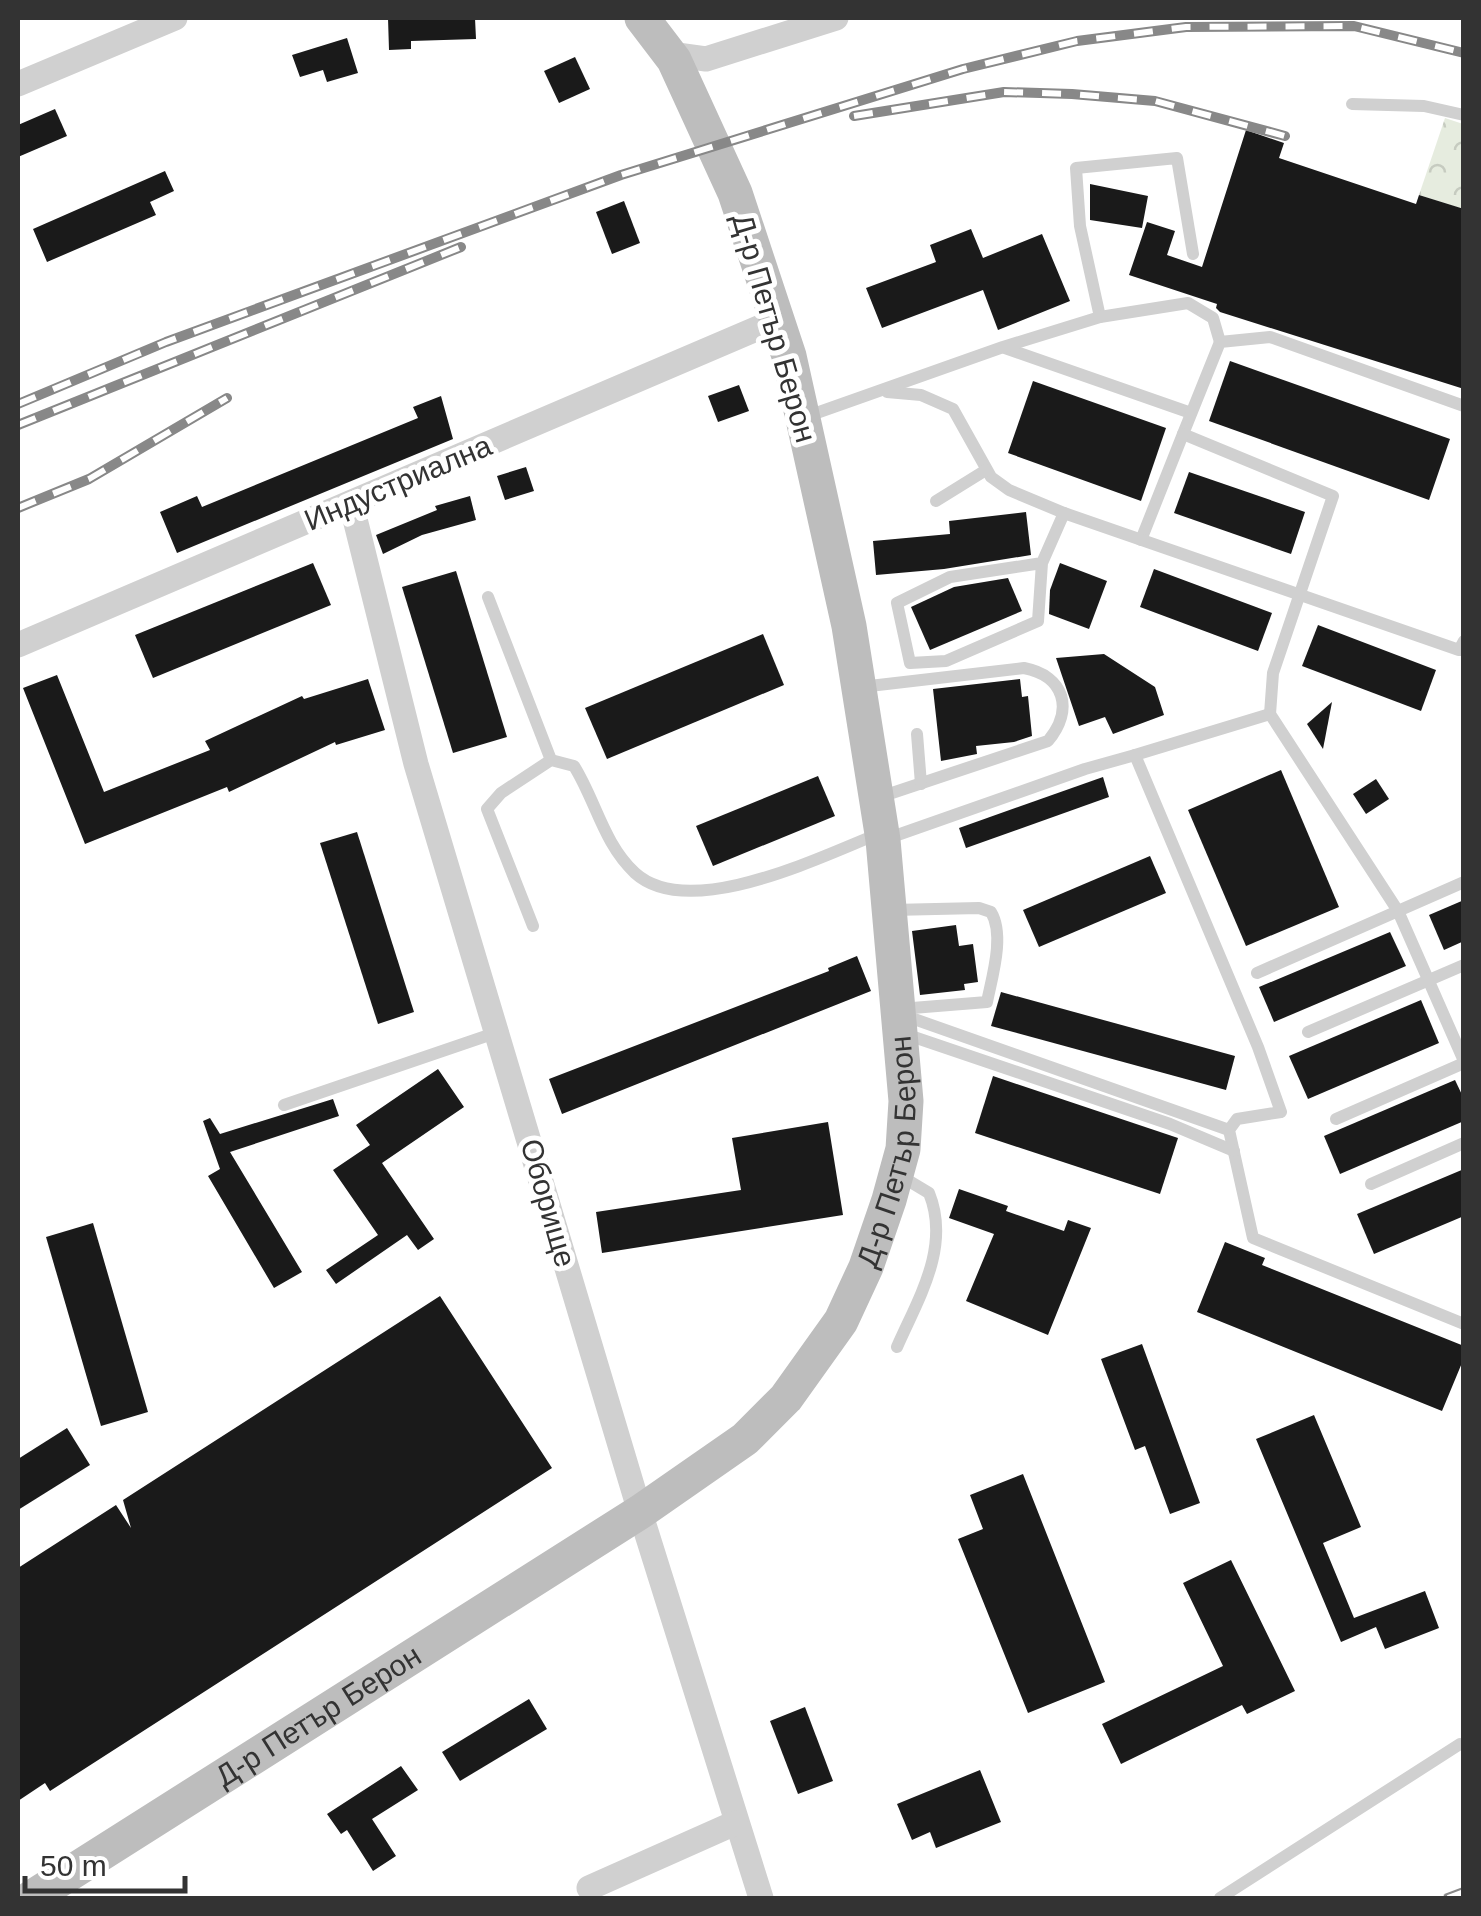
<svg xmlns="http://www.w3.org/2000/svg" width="1481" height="1916" viewBox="0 0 1481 1916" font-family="Helvetica,sans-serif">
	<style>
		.park { fill: url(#park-crowns) }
		.building { fill: #1a1a1a }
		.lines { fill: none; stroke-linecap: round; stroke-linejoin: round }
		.lane { stroke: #d0d0d0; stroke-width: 12 }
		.street { stroke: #d0d0d0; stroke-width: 25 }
		.secondary { stroke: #bdbdbd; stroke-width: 35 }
		.rail-casing { stroke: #888; stroke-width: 10 }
		.rail { stroke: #fff; stroke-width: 6; stroke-dasharray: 19; stroke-linecap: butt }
		.labels { text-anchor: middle; stroke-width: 10; stroke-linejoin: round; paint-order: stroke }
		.street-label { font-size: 30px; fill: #333; stroke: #fff }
	</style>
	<defs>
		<pattern id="park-crowns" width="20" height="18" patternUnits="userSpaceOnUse" patternTransform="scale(2.5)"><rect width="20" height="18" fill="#e6ecdf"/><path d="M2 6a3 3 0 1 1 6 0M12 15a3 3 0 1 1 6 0" fill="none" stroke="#c6cbc0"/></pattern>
	</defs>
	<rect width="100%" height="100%" fill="#fff"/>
	<polygon class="park" points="1445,118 1463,124 1463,209 1419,195"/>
	<g class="building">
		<polygon points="388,18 475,18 476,39 411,41 411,49 389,50"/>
		<polygon points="347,38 358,73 327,82 323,70 300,77 292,55"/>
		<polygon points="575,57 590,89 559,103 544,71"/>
		<polygon points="55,109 67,136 18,157 18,125"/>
		<polygon points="1246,130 1284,143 1279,158 1416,204 1419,195 1464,209 1464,389 1220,312 1216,308 1217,304 1129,275 1147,222 1175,231 1167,255 1202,267"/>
		<polygon points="165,171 174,191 150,202 156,215 47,262 33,229"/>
		<polygon points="1090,184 1148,196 1142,228 1090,220"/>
		<polygon points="624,201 640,243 612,254 596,212"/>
		<polygon points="971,229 983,258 1042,234 1070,301 998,330 983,290 882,328 866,288 936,262 930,245"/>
		<polygon points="1230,361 1450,439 1429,500 1209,421"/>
		<polygon points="1033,381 1166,428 1141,501 1008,453"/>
		<polygon points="739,385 749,411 718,422 708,396"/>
		<polygon points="441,396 453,439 177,553 160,512 197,496 202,507 418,418 413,407"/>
		<polygon points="526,467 534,491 505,500 497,476"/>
		<polygon points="1189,472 1305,512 1291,554 1174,513"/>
		<polygon points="470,496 476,520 422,535 383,554 376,535 437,510 435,506"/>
		<polygon points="1026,512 1031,555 944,569 876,575 873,541 950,534 949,521"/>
		<polygon points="313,563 331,605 153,678 135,635"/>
		<polygon points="1060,563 1107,581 1089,629 1049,614 1050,590"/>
		<polygon points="1154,569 1272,613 1258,651 1140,607"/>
		<polygon points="456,571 507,737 453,753 402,587"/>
		<polygon points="1008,578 1022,611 930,650 911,607 954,587"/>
		<polygon points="1318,625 1436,670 1421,711 1302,666"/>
		<polygon points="763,634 784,685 607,759 585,708"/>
		<polygon points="1104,654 1155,687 1164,715 1113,734 1105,717 1079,726 1056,658"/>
		<polygon points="57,675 104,792 210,750 205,741 302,696 304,699 368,679 385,730 336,745 335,742 229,792 227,787 85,844 23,688"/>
		<polygon points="1020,679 1022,697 1028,696 1032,736 1014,742 976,746 977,754 941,761 933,689"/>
		<polygon points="1332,702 1323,749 1307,724"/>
		<polygon points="1281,770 1339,907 1246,946 1188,810"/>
		<polygon points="818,776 835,816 713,866 696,826"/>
		<polygon points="1103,777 1109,797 966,848 959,828"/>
		<polygon points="1376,779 1389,799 1366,814 1353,794"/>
		<polygon points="357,832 414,1012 378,1024 320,843"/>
		<polygon points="1150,856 1166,893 1039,947 1023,910"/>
		<polygon points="1464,900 1464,941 1444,950 1429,915"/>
		<polygon points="956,925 959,946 973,944 978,982 964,984 965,990 920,995 912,931"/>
		<polygon points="1390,932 1406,966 1274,1022 1259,987"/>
		<polygon points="857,956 871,991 562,1114 549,1079 829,971 828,968"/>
		<polygon points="1001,992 1235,1056 1226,1090 991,1026"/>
		<polygon points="1421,1000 1439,1043 1308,1099 1289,1056"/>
		<polygon points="438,1069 464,1107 382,1163 434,1239 418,1250 407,1235 336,1284 326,1270 378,1235 333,1170 370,1145 356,1125"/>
		<polygon points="993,1076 1178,1138 1160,1194 975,1133"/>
		<polygon points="1455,1080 1464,1099 1464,1121 1340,1174 1324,1136"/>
		<polygon points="333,1099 339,1116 230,1152 302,1272 274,1288 208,1176 220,1169 203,1121 210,1118 220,1134"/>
		<polygon points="828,1122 843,1215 602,1253 596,1212 741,1190 732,1138"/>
		<polygon points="1464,1169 1464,1216 1374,1254 1357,1214"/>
		<polygon points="959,1189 1008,1206 1006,1211 1064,1231 1068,1220 1091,1228 1048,1335 966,1301 994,1234 949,1218"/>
		<polygon points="93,1223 148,1412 101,1426 46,1237"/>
		<polygon points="1225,1242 1265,1258 1262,1265 1464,1346 1464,1358 1442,1411 1197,1312"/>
		<polygon points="440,1296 552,1468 50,1791 45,1783 18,1801 18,1568 116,1505 131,1528 123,1500"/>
		<polygon points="1142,1344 1200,1503 1170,1514 1145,1446 1135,1450 1101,1359"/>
		<polygon points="1314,1415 1361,1527 1323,1543 1354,1618 1425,1591 1439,1628 1385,1649 1376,1627 1341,1642 1256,1439"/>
		<polygon points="67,1428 90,1465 18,1510 18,1459"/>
		<polygon points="1023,1474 1105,1682 1028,1713 958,1539 983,1529 970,1495"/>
		<polygon points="1231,1560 1295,1691 1247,1714 1242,1705 1121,1764 1102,1724 1223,1666 1183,1583"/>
		<polygon points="529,1699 547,1729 460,1781 442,1752"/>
		<polygon points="805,1707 833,1781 798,1794 770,1721"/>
		<polygon points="401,1766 418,1790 372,1819 396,1856 373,1871 347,1830 341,1834 327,1814"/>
		<polygon points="980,1770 1001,1822 936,1848 930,1832 912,1840 897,1804"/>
	</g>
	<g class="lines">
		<g class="lane">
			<polyline points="1352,104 1424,106 1464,115"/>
			<polyline points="1100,317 1080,226 1076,168 1177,158 1193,254"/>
			<polyline points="1005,348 1191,413"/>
			<polyline points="887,392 921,395 953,409 991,477 1009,490 1064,513"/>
			<polyline points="1464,406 1270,337 1220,342 1183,434 1333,496 1273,673 1270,714 1398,911 1464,1061"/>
			<polyline points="808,416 1003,347 1100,317 1188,303 1213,318 1220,342"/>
			<polyline points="936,501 986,470"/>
			<polyline points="1141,540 1183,434"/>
			<polyline points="1042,563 950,577 897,603 910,663 946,661 1038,621 1042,563 1064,513 1459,650 1464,641"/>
			<polyline points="488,597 551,760"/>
			<path d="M861,687l163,-19c41,8 50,42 24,73l-168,56"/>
			<polyline points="1270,714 1135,755 1258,1047 1281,1112 1237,1119 1229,1130 1253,1238 1464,1324"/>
			<polyline points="917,734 921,784"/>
			<polyline points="886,839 1085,769 1135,755"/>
			<path d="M892,910l87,-2 12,4c14,23 1,65 -4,90l-87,7"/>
			<path d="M533,926l-46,-117 14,-16 50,-33 23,6c22,35 29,77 61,107 54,49 185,-16 243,-39"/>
			<polyline points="1257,973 1464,882"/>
			<polyline points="900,1014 1229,1130"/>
			<polyline points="1308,1032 1464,965"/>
			<polyline points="902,1033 1170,1124 1234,1151"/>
			<polyline points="284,1105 498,1032"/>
			<polyline points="1336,1119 1464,1063"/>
			<polyline points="1371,1184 1464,1143"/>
			<path d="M897,1347c21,-48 54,-100 32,-154l-30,-18"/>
			<polyline points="1220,1898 1460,1744"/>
		</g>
		<g class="street">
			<polyline points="670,54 706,59 836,18"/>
			<polyline points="18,84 175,18"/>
			<polyline points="351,503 416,764 640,1512 761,1898"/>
			<polyline points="18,645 777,320"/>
			<polyline points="589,1888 735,1823"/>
		</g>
		<path class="secondary" id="s1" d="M31,1898l609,-386 105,-73 41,-41 55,-77 25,-54 23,-67 14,-51 3,-48 -23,-261 -34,-214 -60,-270 -54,-163 -61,-133 -32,-42"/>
		<g class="rail-casing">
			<g id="rail">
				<polyline points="854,116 1004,92 1072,94 1155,101 1285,136"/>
				<polyline points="18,404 166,342 621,175 963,69 1077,41 1186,27 1354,26 1464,53"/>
				<polyline points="18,425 461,247"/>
				<polyline points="18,508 89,479 227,398"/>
				<polyline points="1448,1898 1464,1892"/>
			</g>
		</g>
		<use href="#rail" class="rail"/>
	</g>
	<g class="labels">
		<g class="street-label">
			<text transform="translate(774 328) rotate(74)" y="10">Д-р Петър Берон</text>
			<text transform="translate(398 483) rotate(-23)" y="10">Индустриална</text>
			<text dy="10" stroke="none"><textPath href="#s1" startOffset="1180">Д-р Петър Берон</textPath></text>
			<text transform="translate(548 1203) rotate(74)" y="10">Оборище</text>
			<text dy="10" stroke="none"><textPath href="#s1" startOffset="340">Д-р Петър Берон</textPath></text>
		</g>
	</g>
	<rect width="1481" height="1916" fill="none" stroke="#333333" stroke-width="40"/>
	<path d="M25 1876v15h160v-15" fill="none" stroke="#333333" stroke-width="5"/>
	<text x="40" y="1876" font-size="30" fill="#333333" stroke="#ffffff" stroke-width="8" paint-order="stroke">50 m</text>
</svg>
